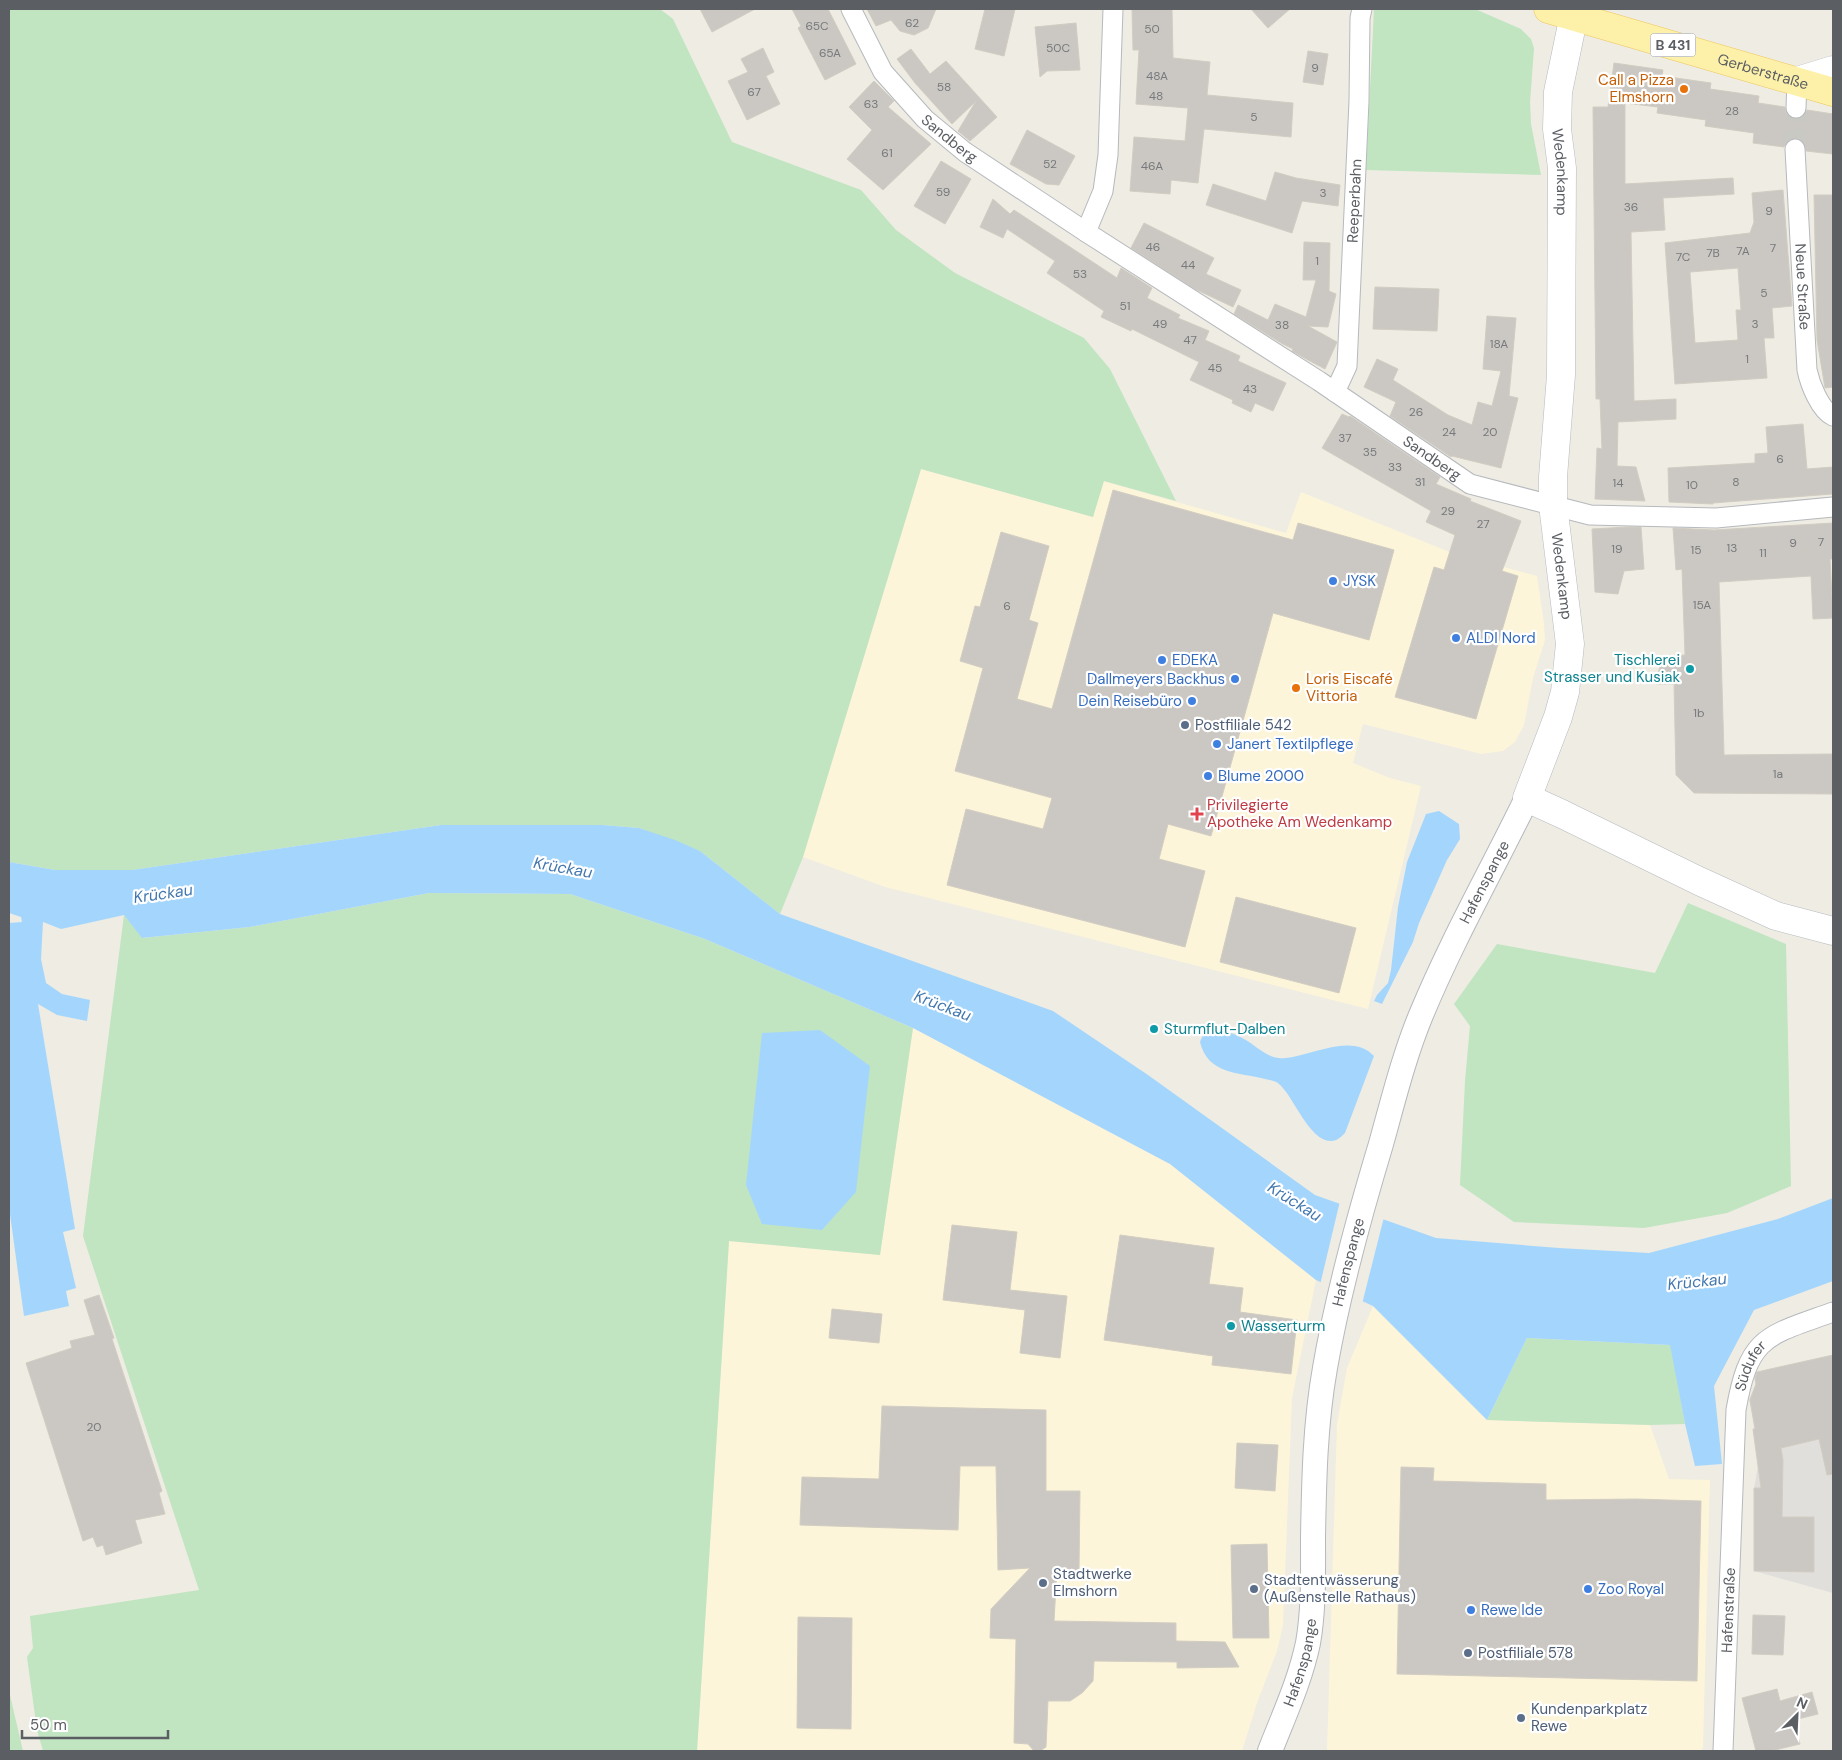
<svg xmlns="http://www.w3.org/2000/svg" width="1842" height="1760" viewBox="0 0 1842 1760" font-family="'DM Sans',sans-serif">
	<style>
		.commercial { fill: #fdf5d9 }
		.industrial { fill: #e1dfdb }
		.green { fill: #c0e5c0 }
		.water { fill: #a4d6fd }
		.pier { fill: #eeece3 }
		.building { fill: #cbc8c3; stroke: #d2cdc2; fill-rule: evenodd }
		.lines { fill: none; stroke-linecap: round; stroke-linejoin: round }
		.minor-tunnel { stroke: #c9c9c3; stroke-width: 19; stroke-dasharray: 19 9; stroke-linecap: butt }
		.minor-casing { stroke: #b6b9bd; stroke-width: 21 }
		.tertiary-casing { stroke: #b6b9bd; stroke-width: 26 }
		.secondary-casing { stroke: #b7babf; stroke-width: 29 }
		.primary-casing { stroke: #eec65c; stroke-width: 29 }
		.minor { stroke: #fff; stroke-width: 19 }
		.tertiary { stroke: #fff; stroke-width: 24 }
		.secondary { stroke: #fff; stroke-width: 28 }
		.primary { stroke: #fdf0a9; stroke-width: 28 }
		.food-dot { fill: #e8710a; stroke: #fff; stroke-width: 2 }
		.shop-dot { fill: #3f7fe0; stroke: #fff; stroke-width: 2 }
		.culture-dot { fill: #0f9aa8; stroke: #fff; stroke-width: 2 }
		.service-dot { fill: #5c6f8a; stroke: #fff; stroke-width: 2 }
		.health-dot { fill: #e0444e; stroke: #fff; stroke-width: 2 }
		.labels { text-anchor: middle; stroke-width: 4.5; stroke-linejoin: round; paint-order: stroke }
		.number-label { font-size: 12px; fill: #77797c }
		.shield { fill: #fff; stroke: #8c8f92; stroke-width: 1 }
		.shield-label { font-size: 14px; font-weight: bold; fill: #5b5f64 }
		.street-label { font-size: 15px; fill: #5b5f64; stroke: #fff }
		.food-label { font-size: 15px; fill: #c56008; stroke: #fff; text-anchor: end }
		.shop-label { font-size: 15px; fill: #366cbe; stroke: #fff; text-anchor: start }
		.culture-label { font-size: 15px; fill: #0d838f; stroke: #fff; text-anchor: start }
		.service-label { font-size: 15px; fill: #4e5e75; stroke: #fff; text-anchor: start }
		.health-label { font-size: 15px; fill: #be3a42; stroke: #fff; text-anchor: start }
		.water-label { font-size: 16px; font-style: italic; fill: #4277af; stroke: #fff }
	</style>
	<rect width="100%" height="100%" fill="#eeece3"/>
	<g class="commercial">
		<polygon points="921,469 1093,517 1103,481 1286,533 1301,492 1452,553 1537,576 1544,623 1545,640 1533,678 1524,725 1515,742 1503,751 1481,754 1363,724 1353,763 1390,778 1421,786 1368,1009 885,887 803,857"/>
		<polygon points="913,1028 1170,1164 1316,1280 1292,1398 1283,1625 1277,1651 1257,1703 1242,1751 697,1751 729,1241 880,1255"/>
		<polygon points="1373,1306 1487,1420 1650,1425 1669,1479 1710,1480 1703,1747 1701,1751 1327,1751 1337,1424 1347,1368"/>
	</g>
	<polygon class="industrial" points="1833,1355 1833,1593 1754,1571 1754,1488 1758,1466 1753,1429 1755,1428 1749,1399 1756,1384 1753,1373"/>
	<g class="green">
		<polygon points="9,9 660,9 673,19 732,142 861,190 896,230 955,273 1084,338 1110,369 1176,501 1104,481 1093,517 921,469 803,857 780,914 700,851 639,828 602,825 441,825 132,870 55,870 9,862"/>
		<polygon points="1374,9 1475,9 1521,29 1531,39 1534,48 1530,102 1531,124 1541,175 1366,170"/>
		<polygon points="429,893 570,894 705,939 913,1028 880,1255 729,1241 697,1751 43,1751 37,1730 27,1657 33,1648 30,1616 199,1590 83,1236 124,915 143,938 250,927"/>
		<polygon points="1688,903 1786,944 1791,1186 1727,1213 1644,1228 1514,1222 1460,1185 1465,1081 1470,1026 1454,1004 1497,944 1655,973"/>
		<polygon points="1527,1338 1671,1345 1685,1424 1650,1425 1487,1420"/>
		<polygon points="9,1691 23,1751 9,1751"/>
	</g>
	<g class="water">
		<polygon points="1439,811 1459,824 1460,839 1447,860 1419,923 1413,942 1382,1004 1374,1001 1377,995 1388,983 1391,970 1398,907 1407,862 1426,814"/>
		<polygon points="441,825 602,825 639,828 675,840 700,851 780,914 1053,1011 1148,1075 1315,1195 1436,1238 1559,1248 1649,1253 1778,1219 1833,1198 1833,1281 1754,1310 1714,1386 1722,1464 1695,1466 1685,1424 1670,1345 1527,1338 1487,1420 1373,1306 1316,1280 1170,1164 913,1028 705,939 570,894 429,893 250,927 142,938 124,915 61,929 43,922 41,959 46,983 62,994 90,1000 87,1021 57,1015 38,1004 75,1229 63,1232 76,1288 66,1291 69,1306 24,1316 9,1207 9,923 22,922 21,917 9,913 9,862 55,870 132,870"/>
		<path d="M1215,1029c10,2 19,4 29,10 13,7 24,21 41,19 26,-2 67,-26 89,-2l-29,77c-2,2 -6,6 -9,7 -24,9 -42,-44 -57,-56 -3,-3 -9,-4 -14,-5 -26,-7 -57,-4 -65,-37 3,-8 6,-11 15,-13z"/>
		<polygon points="820,1030 870,1066 856,1192 822,1230 762,1224 746,1185 762,1033"/>
	</g>
	<polygon class="pier" points="1340,1201 1384,1217 1362,1304 1320,1285"/>
	<g class="building">
		<polygon points="700,9 755,9 712,32"/>
		<polygon points="792,9 828,9 856,64 825,80 798,28 801,26"/>
		<polygon points="867,9 936,9 928,28 914,35 900,31 891,20 876,26"/>
		<polygon points="985,9 1015,9 1004,56 975,49"/>
		<polygon points="1132,9 1172,9 1173,58 1210,62 1207,95 1293,103 1291,137 1204,129 1198,183 1171,180 1170,194 1130,191 1134,137 1185,141 1188,108 1136,104 1139,50 1133,50"/>
		<polygon points="1251,9 1290,9 1268,28"/>
		<polygon points="1076,23 1080,70 1047,71 1040,77 1035,27"/>
		<polygon points="763,48 774,72 766,76 780,104 747,120 728,81 748,72 741,59"/>
		<polygon points="911,49 930,74 946,61 997,117 970,141 958,131 976,101 952,124 915,83 897,59"/>
		<polygon points="1308,51 1328,54 1323,85 1303,82"/>
		<polygon points="1614,63 1663,70 1662,76 1711,83 1710,89 1759,96 1758,103 1785,107 1786,114 1795,119 1802,118 1807,110 1833,114 1833,154 1806,151 1804,142 1795,138 1788,140 1784,147 1753,143 1754,133 1705,126 1706,120 1657,113 1658,107 1625,103 1625,184 1733,178 1734,194 1663,198 1665,230 1631,232 1634,401 1676,399 1676,419 1618,422 1617,466 1636,467 1645,501 1595,499 1597,448 1602,449 1600,399 1596,399 1593,107 1608,107"/>
		<polygon points="874,81 894,101 888,107 931,144 883,190 847,159 872,130 849,107"/>
		<polygon points="1027,130 1075,156 1059,185 1046,184 1010,164"/>
		<polygon points="941,161 971,179 945,224 914,206"/>
		<polygon points="1275,172 1296,178 1340,185 1338,206 1302,201 1292,233 1206,205 1213,184 1266,201"/>
		<path d="M1783,190l9,116 -20,2 2,30h-10l3,40 -92,6 -10,-141 85,-10 4,-11 -2,-29zM1738,268l3,42h-5l2,30 -43,3 -5,-71z"/>
		<polygon points="1814,195 1833,195 1833,387 1825,388 1817,340"/>
		<polygon points="993,199 1010,214 1014,210 1117,278 1121,268 1152,288 1147,298 1180,315 1178,318 1209,331 1205,340 1240,356 1238,361 1286,383 1273,411 1255,403 1251,412 1232,403 1233,400 1190,380 1199,362 1132,329 1131,331 1101,317 1104,311 1047,273 1055,261 1007,229 1003,238 980,227"/>
		<polygon points="1144,223 1214,258 1206,274 1241,290 1233,307 1195,289 1131,248"/>
		<polygon points="1304,242 1330,243 1329,291 1336,294 1328,327 1308,326 1337,342 1325,369 1308,360 1292,351 1293,349 1281,343 1234,314 1238,305 1268,320 1275,304 1306,317 1316,280 1303,280"/>
		<polygon points="1375,287 1439,289 1437,331 1373,329"/>
		<polygon points="1487,316 1516,318 1509,396 1518,398 1501,468 1452,456 1451,457 1390,416 1396,402 1364,387 1377,359 1398,369 1393,380 1448,415 1472,425 1478,402 1492,406 1501,371 1483,369"/>
		<polygon points="1342,414 1349,417 1350,416 1440,477 1436,484 1471,499 1470,501 1521,521 1502,571 1518,576 1476,719 1395,697 1434,567 1444,570 1455,535 1426,522 1431,511 1322,448"/>
		<polygon points="1803,424 1807,469 1833,467 1833,494 1713,503 1713,504 1669,502 1668,468 1755,463 1755,454 1768,453 1766,427"/>
		<polygon points="1113,490 1293,540 1298,523 1394,550 1369,640 1273,613 1211,836 1168,824 1159,859 1205,871 1185,947 947,885 966,809 1043,829 1052,798 955,771 983,668 960,661 975,606 980,607 1001,532 1049,546 1029,620 1038,623 1017,699 1052,709"/>
		<polygon points="1833,523 1833,559 1830,559 1833,618 1813,619 1811,576 1719,582 1724,755 1833,754 1833,794 1694,793 1676,775 1674,684 1656,684 1662,656 1685,655 1682,569 1676,570 1673,528 1714,530"/>
		<polygon points="1627,527 1641,527 1644,569 1624,571 1618,594 1595,592 1592,529"/>
		<polygon points="1236,897 1356,928 1339,993 1220,962"/>
		<polygon points="952,1225 1017,1232 1010,1290 1067,1296 1060,1358 1020,1353 1025,1310 943,1300"/>
		<polygon points="1120,1235 1214,1248 1209,1284 1243,1288 1240,1312 1297,1320 1291,1374 1212,1365 1213,1356 1104,1340"/>
		<polygon points="99,1295 114,1338 112,1339 162,1491 159,1493 165,1514 135,1520 142,1543 106,1555 103,1545 97,1547 93,1537 83,1541 26,1363 72,1348 70,1341 95,1335 84,1300"/>
		<polygon points="832,1309 882,1314 879,1343 829,1338"/>
		<polygon points="1833,1355 1833,1474 1827,1475 1819,1439 1781,1448 1783,1460 1782,1517 1814,1517 1814,1572 1754,1571 1754,1488 1761,1488 1753,1429 1755,1429 1750,1400 1756,1384 1755,1379 1757,1372"/>
		<polygon points="882,1406 1046,1410 1046,1491 1080,1491 1079,1571 1057,1569 1054,1621 1176,1623 1176,1641 1225,1642 1239,1667 1177,1668 1177,1662 1094,1661 1093,1681 1082,1693 1070,1701 1048,1701 1046,1747 1040,1751 1034,1751 1028,1744 1014,1743 1016,1639 990,1638 991,1609 1030,1568 998,1570 996,1466 960,1466 958,1530 800,1525 802,1477 879,1479"/>
		<polygon points="1237,1443 1278,1445 1275,1491 1235,1488"/>
		<polygon points="1401,1467 1434,1468 1433,1481 1546,1484 1546,1500 1636,1499 1701,1501 1697,1681 1397,1674"/>
		<polygon points="1267,1544 1269,1638 1233,1638 1231,1545"/>
		<polygon points="1753,1615 1785,1616 1783,1655 1752,1654"/>
		<polygon points="798,1617 852,1618 851,1729 797,1728"/>
		<polygon points="1777,1689 1780,1701 1812,1692 1818,1714 1794,1720 1800,1744 1771,1751 1756,1751 1742,1698"/>
	</g>
	<g class="lines">
		<polyline class="minor-tunnel" points="1795,149 1796,108"/>
		<g class="minor-casing">
			<g id="minor">
				<path id="s1" d="M851,9l32,63 42,47 40,33 121,80 233,149 151,103 120,31 126,3 117,-11"/>
				<polyline points="1796,108 1797,81"/>
				<path id="s2" d="M1795,149l12,221c3,14 13,40 26,46"/>
				<polyline points="1086,232 1103,191 1108,155 1113,9"/>
				<path id="s3" d="M1335,392l12,-26 12,-265 1,-83 2,-9"/>
				<path id="s4" d="M1723,1751l13,-341c13,-75 31,-74 97,-98"/>
			</g>
		</g>
		<g class="tertiary-casing">
			<g id="tertiary">
				<path id="s5" d="M1270,1751c14,-36 30,-70 38,-108 6,-34 5,-71 5,-106 1,-57 2,-113 12,-169 13,-76 34,-151 56,-224 12,-43 23,-88 40,-129 31,-75 71,-145 106,-217"/>
			</g>
		</g>
		<g class="secondary-casing">
			<g id="secondary">
				<path id="s6" d="M1574,15l-16,77 -1,37 5,39 -1,207 -8,102v28l17,139 -5,48 -7,25 -31,81 35,16 137,67 77,35 57,15"/>
				<polyline points="1797,81 1833,70"/>
			</g>
		</g>
		<g class="primary-casing">
			<g id="primary">
				<path id="s7" d="M1548,9l285,83"/>
			</g>
		</g>
		<use href="#minor" class="minor"/>
		<use href="#tertiary" class="tertiary"/>
		<use href="#secondary" class="secondary"/>
		<use href="#primary" class="primary"/>
	</g>
	<g class="food-dot">
		<circle cx="1684" cy="89" r="5"/>
		<circle cx="1296" cy="688" r="5"/>
	</g>
	<g class="shop-dot">
		<circle cx="1333" cy="581" r="5"/>
		<circle cx="1456" cy="638" r="5"/>
		<circle cx="1162" cy="660" r="5"/>
		<circle cx="1235" cy="679" r="5"/>
		<circle cx="1192" cy="701" r="5"/>
		<circle cx="1217" cy="744" r="5"/>
		<circle cx="1208" cy="776" r="5"/>
		<circle cx="1588" cy="1589" r="5"/>
		<circle cx="1471" cy="1610" r="5"/>
	</g>
	<g class="culture-dot">
		<circle cx="1690" cy="669" r="5"/>
		<circle cx="1154" cy="1029" r="5"/>
		<circle cx="1231" cy="1326" r="5"/>
	</g>
	<g class="service-dot">
		<circle cx="1185" cy="725" r="5"/>
		<circle cx="1043" cy="1583" r="5"/>
		<circle cx="1254" cy="1589" r="5"/>
		<circle cx="1468" cy="1653" r="5"/>
		<circle cx="1521" cy="1718" r="5"/>
	</g>
	<path class="health-dot" d="M1194.5 806.5h5v5h5v5h-5v5h-5v-5h-5v-5h5z"/>
	<g class="labels">
		<g class="number-label">
			<text x="912" y="27">62</text>
			<text x="817" y="30">65C</text>
			<text x="1152" y="33">50</text>
			<text x="1058" y="52">50C</text>
			<text x="830" y="57">65A</text>
			<text x="1315" y="72">9</text>
			<text x="1157" y="80">48A</text>
			<text x="944" y="91">58</text>
			<text x="754" y="96">67</text>
			<text x="1156" y="100">48</text>
			<text x="871" y="108">63</text>
			<text x="1732" y="115">28</text>
			<text x="1254" y="121">5</text>
			<text x="887" y="157">61</text>
			<text x="1050" y="168">52</text>
			<text x="1152" y="170">46A</text>
			<text x="943" y="196">59</text>
			<text x="1323" y="197">3</text>
			<text x="1631" y="211">36</text>
			<text x="1769" y="215">9</text>
			<text x="1153" y="251">46</text>
			<text x="1773" y="252">7</text>
			<text x="1743" y="255">7A</text>
			<text x="1713" y="257">7B</text>
			<text x="1683" y="261">7C</text>
			<text x="1317" y="265">1</text>
			<text x="1188" y="269">44</text>
			<text x="1080" y="278">53</text>
			<text x="1764" y="297">5</text>
			<text x="1125" y="310">51</text>
			<text x="1160" y="328">49</text>
			<text x="1755" y="328">3</text>
			<text x="1282" y="329">38</text>
			<text x="1190" y="344">47</text>
			<text x="1499" y="348">18A</text>
			<text x="1747" y="363">1</text>
			<text x="1215" y="372">45</text>
			<text x="1250" y="393">43</text>
			<text x="1416" y="416">26</text>
			<text x="1449" y="436">24</text>
			<text x="1490" y="436">20</text>
			<text x="1345" y="442">37</text>
			<text x="1370" y="456">35</text>
			<text x="1780" y="463">6</text>
			<text x="1395" y="471">33</text>
			<text x="1420" y="486">31</text>
			<text x="1736" y="486">8</text>
			<text x="1618" y="487">14</text>
			<text x="1692" y="489">10</text>
			<text x="1448" y="515">29</text>
			<text x="1483" y="528">27</text>
			<text x="1821" y="546">7</text>
			<text x="1793" y="547">9</text>
			<text x="1732" y="552">13</text>
			<text x="1617" y="553">19</text>
			<text x="1696" y="554">15</text>
			<text x="1763" y="557">11</text>
			<text x="1702" y="609">15A</text>
			<text x="1007" y="610">6</text>
			<text x="1699" y="717">1b</text>
			<text x="1778" y="778">1a</text>
			<text x="94" y="1431">20</text>
		</g>
		<rect class="shield" x="1650.5" y="33.5" width="45" height="23" rx="4"/>
		<g class="shield-label">
			<text x="1673" y="50">B 431</text>
		</g>
		<g class="street-label">
			<text dy="5" stroke="none"><textPath href="#s7" startOffset="224">Gerberstraße</textPath></text>
			<text dy="5" stroke="none"><textPath href="#s1" startOffset="165">Sandberg</textPath></text>
			<text dy="5" stroke="none"><textPath href="#s6" startOffset="159">Wedenkamp</textPath></text>
			<text dy="5" stroke="none"><textPath href="#s3" startOffset="194">Reeperbahn</textPath></text>
			<text dy="5" stroke="none"><textPath href="#s2" startOffset="138">Neue Straße</textPath></text>
			<text dy="5" stroke="none"><textPath href="#s1" startOffset="744">Sandberg</textPath></text>
			<text dy="5" stroke="none"><textPath href="#s6" startOffset="564">Wedenkamp</textPath></text>
			<text dy="5" stroke="none"><textPath href="#s5" startOffset="904">Hafenspange</textPath></text>
			<text dy="5" stroke="none"><textPath href="#s5" startOffset="499">Hafenspange</textPath></text>
			<text dy="5" stroke="none"><textPath href="#s4" startOffset="388">Südufer</textPath></text>
			<text dy="5" stroke="none"><textPath href="#s4" startOffset="141">Hafenstraße</textPath></text>
			<text dy="5" stroke="none"><textPath href="#s5" startOffset="94">Hafenspange</textPath></text>
		</g>
		<g class="food-label">
			<text x="1674" y="85">Call a Pizza<tspan x="1674" dy="17">Elmshorn</tspan></text>
			<text x="1306" y="684" text-anchor="start">Loris Eiscafé<tspan x="1306" dy="17">Vittoria</tspan></text>
		</g>
		<g class="shop-label">
			<text x="1343" y="586">JYSK</text>
			<text x="1466" y="643">ALDI Nord</text>
			<text x="1172" y="665">EDEKA</text>
			<text x="1225" y="684" text-anchor="end">Dallmeyers Backhus</text>
			<text x="1182" y="706" text-anchor="end">Dein Reisebüro</text>
			<text x="1227" y="749">Janert Textilpflege</text>
			<text x="1218" y="781">Blume 2000</text>
			<text x="1598" y="1594">Zoo Royal</text>
			<text x="1481" y="1615">Rewe Ide</text>
		</g>
		<g class="culture-label">
			<text x="1680" y="665" text-anchor="end">Tischlerei<tspan x="1680" dy="17">Strasser und Kusiak</tspan></text>
			<text x="1164" y="1034">Sturmflut-Dalben</text>
			<text x="1241" y="1331">Wasserturm</text>
		</g>
		<g class="service-label">
			<text x="1195" y="730">Postfiliale 542</text>
			<text x="1053" y="1579">Stadtwerke<tspan x="1053" dy="17">Elmshorn</tspan></text>
			<text x="1264" y="1585">Stadtentwässerung<tspan x="1264" dy="17">(Außenstelle Rathaus)</tspan></text>
			<text x="1478" y="1658">Postfiliale 578</text>
			<text x="1531" y="1714">Kundenparkplatz<tspan x="1531" dy="17">Rewe</tspan></text>
		</g>
		<g class="health-label">
			<text x="1207" y="810">Privilegierte<tspan x="1207" dy="17">Apotheke Am Wedenkamp</tspan></text>
		</g>
		<g class="water-label">
			<text transform="translate(563 867) rotate(10)" y="6">Krückau</text>
			<text transform="translate(163 893) rotate(-8)" y="6">Krückau</text>
			<text transform="translate(943 1005) rotate(21)" y="6">Krückau</text>
			<text transform="translate(1295 1201) rotate(32)" y="6">Krückau</text>
			<text transform="translate(1697 1281) rotate(-6)" y="6">Krückau</text>
		</g>
	</g>
	<rect width="1842" height="1760" fill="none" stroke="#5b5f64" stroke-width="20"/>
	<g transform="translate(1797 1715) rotate(24)" stroke="#ffffff" stroke-width="4" paint-order="stroke">
	<path d="M0-4L9 19L0 12L-9 19Z" fill="#5b5f64"/>
	<text y="-8" font-size="14" font-weight="bold" text-anchor="middle" fill="#5b5f64">N</text>
	</g>
	<path d="M22 1730v8h146v-8" fill="none" stroke="#5b5f64" stroke-width="2.5"/>
	<text x="30" y="1730" font-size="15" fill="#5b5f64" stroke="#ffffff" stroke-width="4" paint-order="stroke">50 m</text>
</svg>
